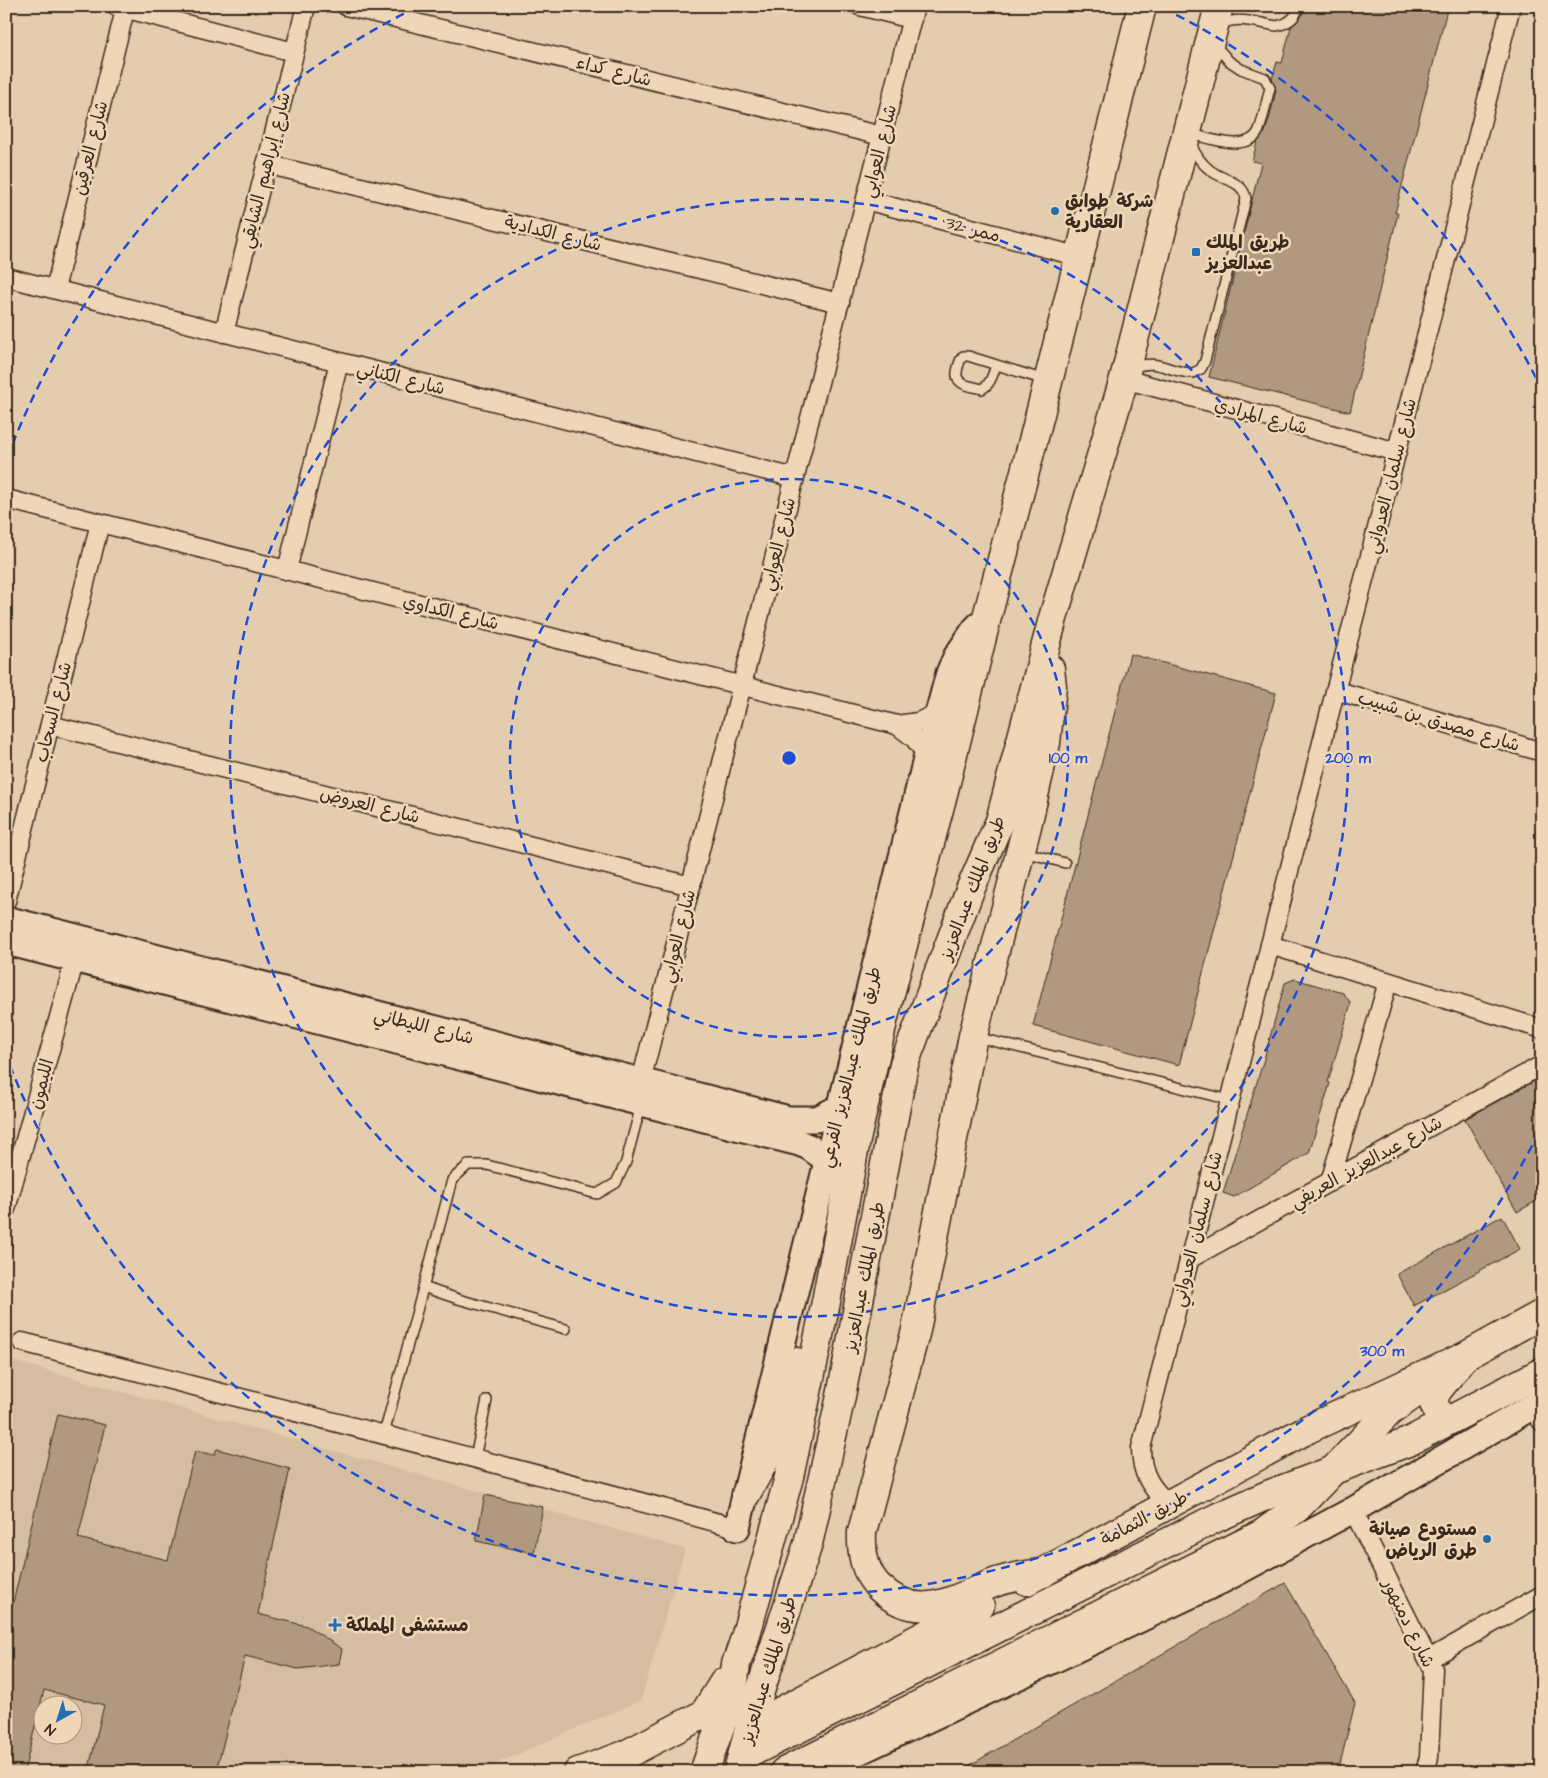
<svg xmlns="http://www.w3.org/2000/svg" width="1548" height="1778" viewBox="0 0 1548 1778" font-family="'Architects Daughter','Playpen Sans Arabic',sans-serif">
	<style>
		.built { fill: #d4bda0; fill-rule: evenodd }
		.building { fill: #b09980; stroke: #3b2a1e }
		.lines { fill: none; stroke-linecap: round; stroke-linejoin: round }
		.lane-casing { stroke: #3b2a1e; stroke-width: 12 }
		.street-casing { stroke: #3b2a1e; stroke-width: 21 }
		.secondary-casing { stroke: #3b2a1e; stroke-width: 29 }
		.primary-casing { stroke: #3b2a1e; stroke-width: 31 }
		.lane { stroke: #efd6b7; stroke-width: 9 }
		.street { stroke: #efd6b7; stroke-width: 18 }
		.secondary { stroke: #efd6b7; stroke-width: 25 }
		.primary { stroke: #efd6b7; stroke-width: 28 }
		.ring { fill: none; stroke: #1d4ed8; stroke-width: 2.5; stroke-dasharray: 9 6 }
		.poi-dot { fill: #1f6fb2; stroke: #efd6b7; stroke-width: 2 }
		.labels { text-anchor: middle; stroke-width: 5; stroke-linejoin: round; paint-order: stroke }
		.street-label { font-size: 18px; fill: #3b2a1e; stroke: #efd6b7 }
		.poi-label { font-size: 18px; font-weight: bold; fill: #3b2a1e; stroke: #efd6b7; text-anchor: start }
		.centre { fill: #1d4ed8; stroke: #efd6b7; stroke-width: 2.5 }
		.ring-label { font-size: 15px; text-anchor: middle; font-weight: bold; fill: #1d4ed8; stroke: #efd6b7; stroke-width: 5; stroke-linejoin: round; paint-order: stroke }
	</style>
	<rect width="100%" height="100%" fill="#e4ccae"/>
	<filter id="ink" filterUnits="userSpaceOnUse"><feTurbulence type="fractalNoise" baseFrequency=".02" numOctaves="2"/><feDisplacementMap in="SourceGraphic" scale="10" xChannelSelector="R" yChannelSelector="G"/><feConvolveMatrix kernelMatrix="1 2 1 2 8 2 1 2 1" color-interpolation-filters="sRGB"/></filter>
	<g filter="url(#ink)">
		<path class="built" d="M6,1359l679,190 -44,151 -164,72h-471zM42,1706h30v30h-30z"/>
		<g class="building">
			<polygon points="1305,6 1448,6 1395,213 1398,213 1350,412 1209,377 1261,163 1252,161 1257,143 1265,132 1270,116 1276,90 1272,79 1277,62 1282,63 1291,27 1301,17"/>
			<polygon points="1130,654 1276,693 1179,1065 1033,1026"/>
			<polygon points="1295,979 1343,993 1351,1003 1328,1082 1330,1083 1309,1153 1234,1197 1223,1193 1264,1059 1285,983"/>
			<polygon points="1542,1077 1542,1198 1517,1212 1465,1119"/>
			<polygon points="1502,1216 1520,1249 1414,1306 1397,1274"/>
			<polygon points="58,1414 105,1425 78,1538 168,1560 195,1451 214,1455 217,1449 290,1469 258,1614 307,1626 342,1649 339,1664 298,1669 245,1656 216,1772 88,1772 104,1705 44,1690 24,1772 6,1772 6,1606 12,1607"/>
			<polygon points="485,1495 543,1507 534,1553 476,1541"/>
			<polygon points="1285,1583 1355,1703 1338,1772 958,1772"/>
		</g>
		<g class="lines">
			<g class="lane-casing">
				<g id="lane">
					<path d="M1219,25c19,-9 38,-3 57,1 12,-2 20,-8 23,-20"/>
					<path d="M1191,134c18,4 58,20 68,-4 5,-13 7,-28 11,-42l-5,-10 -24,-9 -12,-8 -15,-17"/>
					<path d="M996,365c-3,9 -5,19 -14,24 -10,-3 -27,-3 -25,-17 1,-6 2,-11 6,-16h5l77,24"/>
					<path d="M1133,368c25,-11 36,5 60,5l8,-4 4,-8 41,-162c-2,-18 -24,-19 -36,-29 -9,-7 -15,-16 -19,-26"/>
					<polyline points="1024,852 1065,863"/>
					<polyline points="976,1037 1230,1100"/>
					<polyline points="423,1287 458,1299 566,1329"/>
					<polyline points="384,1434 452,1180 468,1165 487,1165 597,1194 616,1183 626,1162 641,1105"/>
					<polyline points="475,1458 487,1400"/>
				</g>
			</g>
			<g class="street-casing">
				<g id="street">
					<polyline points="116,6 294,52"/>
					<polyline points="346,6 882,136"/>
					<polyline points="860,6 912,19"/>
					<polyline points="266,164 840,303"/>
					<polyline points="866,200 1080,257"/>
					<polyline points="6,277 795,478"/>
					<polyline points="55,289 126,6"/>
					<polyline points="224,333 306,6"/>
					<polyline points="1124,379 1397,452"/>
					<polyline points="6,499 897,725 914,738 927,755"/>
					<polyline points="287,570 339,362"/>
					<polyline points="1335,690 1542,752"/>
					<polyline points="50,725 691,886"/>
					<polyline points="897,725 918,722 938,713"/>
					<polyline points="6,901 100,523"/>
					<polyline points="1270,945 1542,1029"/>
					<polyline points="641,1081 915,6"/>
					<polyline points="1330,1182 1388,982"/>
					<polyline points="6,1209 75,959"/>
					<polyline points="1189,1259 1542,1065"/>
					<path d="M22,1342c238,61 477,121 715,186"/>
					<polyline points="1533,1406 1542,1422"/>
					<path d="M1169,1505c-18,-17 -28,-31 -28,-57l370,-1442"/>
					<polyline points="1353,1510 1433,1669 1429,1757 1425,1772"/>
					<polyline points="1429,1659 1542,1595"/>
				</g>
			</g>
			<g class="secondary-casing">
				<g id="secondary">
					<polyline points="6,919 789,1119 817,1119 840,1107"/>
					<polyline points="6,942 799,1143 809,1147 827,1160"/>
					<polyline points="737,1528 927,755 949,673 956,657 975,629 987,617"/>
					<polyline points="816,1772 1221,1581 1353,1510 1542,1401"/>
				</g>
			</g>
			<g class="primary-casing">
				<g id="primary">
					<polyline points="1442,1424 1433,1401 1437,1391 1460,1362"/>
					<polyline points="746,1494 767,1456 778,1431 797,1362"/>
					<path d="M1043,1573c-17,2 -33,4 -49,10 -41,16 -75,41 -114,5 -16,-15 -19,-35 -18,-56l54,-202 57,-294 54,-210 19,-83 6,-57 -2,-17"/>
					<polyline points="1027,1581 1308,1429 1464,1357 1542,1314"/>
					<polyline points="749,1728 980,1606"/>
					<polyline points="742,1757 1218,1517 1270,1494 1408,1442 1542,1372"/>
					<polyline points="578,1772 625,1755 704,1714 724,1682"/>
					<polyline points="704,1772 733,1690 736,1664 745,1638 789,1477 826,1302 856,1140 884,1017 943,794 987,617 1039,418 1142,6"/>
					<polyline points="738,1772 753,1713 808,1544 841,1396 904,1064 970,890 1000,821 1053,618 1124,379 1219,6"/>
					<polyline points="784,1772 1262,1534 1297,1508 1389,1412 1417,1392"/>
				</g>
			</g>
			<use href="#lane" class="lane"/>
			<use href="#street" class="street"/>
			<use href="#secondary" class="secondary"/>
			<use href="#primary" class="primary"/>
		</g>
	</g>
	<g class="ring">
		<circle cx="789" cy="758" r="279"/>
		<circle cx="789" cy="758" r="559"/>
		<path d="M1539 1132A838 838 0 0 1 7 1058M7 458A838 838 0 0 1 415 8M1163 8A838 838 0 0 1 1539 384"/>
	</g>
	<g class="poi-dot">
		<circle cx="1055" cy="211" r="5"/>
		<rect x="1191" y="247" width="10" height="10" rx="2.5"/>
		<circle cx="1487" cy="1539" r="5"/>
		<path d="M332.5 1617.5h5v5h5v5h-5v5h-5v-5h-5v-5h5z"/>
	</g>
	<g class="labels">
		<g class="street-label">
			<text transform="translate(614 71) rotate(14)" y="6">شارع كداء</text>
			<text transform="translate(90 148) rotate(-76)" y="6">شارع العرقين</text>
			<text transform="translate(879 151) rotate(-76)" y="6">شارع العوابي</text>
			<text transform="translate(265 170) rotate(-76)" y="6">شارع إبراهيم الشايقي</text>
			<text transform="translate(973 229) rotate(15)" y="6">ممر 32</text>
			<text transform="translate(553 233) rotate(14)" y="6">شارع الكدادية</text>
			<text transform="translate(401 378) rotate(14)" y="6">شارع الكناني</text>
			<text transform="translate(1261 416) rotate(15)" y="6">شارع المرادي</text>
			<text transform="translate(1391 476) rotate(-76)" y="6">شارع سلمان العدواني</text>
			<text transform="translate(778 544) rotate(-76)" y="6">شارع العوابي</text>
			<text transform="translate(451 612) rotate(14)" y="6">شارع الكداوي</text>
			<text transform="translate(53 712) rotate(-76)" y="6">شارع السحاب</text>
			<text transform="translate(1439 721) rotate(17)" y="6">شارع مصدق بن شبيب</text>
			<text transform="translate(370 805) rotate(14)" y="6">شارع العروض</text>
			<text transform="translate(972 888) rotate(-69)" y="6">طريق الملك عبدالعزيز</text>
			<text transform="translate(678 936) rotate(-76)" y="6">شارع العوابي</text>
			<text transform="translate(424 1026) rotate(14)" y="6">شارع الليطاني</text>
			<text transform="translate(850 1067) rotate(-76)" y="6">طريق الملك عبدالعزيز الفرعي</text>
			<text transform="translate(41 1084) rotate(-75)" y="6">الليمون</text>
			<text transform="translate(1366 1162) rotate(-29)" y="6">شارع عبدالعزيز العريفي</text>
			<text transform="translate(1197 1229) rotate(-76)" y="6">شارع سلمان العدواني</text>
			<text transform="translate(864 1277) rotate(-79)" y="6">طريق الملك عبدالعزيز</text>
			<text transform="translate(1144 1518) rotate(-28)" y="6">طريق الثمامة</text>
			<text transform="translate(1409 1623) rotate(64)" y="6">شارع دمنهور</text>
			<text transform="translate(768 1670) rotate(-73)" y="6">طريق الملك عبدالعزيز</text>
		</g>
		<g class="poi-label">
			<text x="1065" y="207">شركة طوابق<tspan x="1065" dy="21">العقارية</tspan></text>
			<text x="1206" y="248">طريق الملك<tspan x="1206" dy="21">عبدالعزيز</tspan></text>
			<text x="1477" y="1535" text-anchor="end">مستودع صيانة<tspan x="1477" dy="21">طرق الرياض</tspan></text>
			<text x="346" y="1631">مستشفى المملكة</text>
		</g>
	</g>
	<circle cx="789" cy="758" r="8" class="centre"/>
	<g class="ring-label">
		<text x="1068" y="763">100 m</text>
		<text x="1348" y="763">200 m</text>
		<text x="1382" y="1356">300 m</text>
	</g>
	<rect width="1548" height="1778" fill="none" stroke="#efd6b7" stroke-width="25"/>
	<rect x="12" y="12" width="1523" height="1753" fill="none" stroke="#3b2a1e" stroke-width="2" filter="url(#ink)"/>
	<g transform="translate(58 1720) rotate(219)"><circle r="24" fill="#efd6b7" stroke="#a7917a"/>
	<path d="M0-4L9 19L0 12L-9 19Z" fill="#1f6fb2"/>
	<text y="-8" font-size="14" font-weight="bold" text-anchor="middle" fill="#3b2a1e">N</text>
	</g>
</svg>
